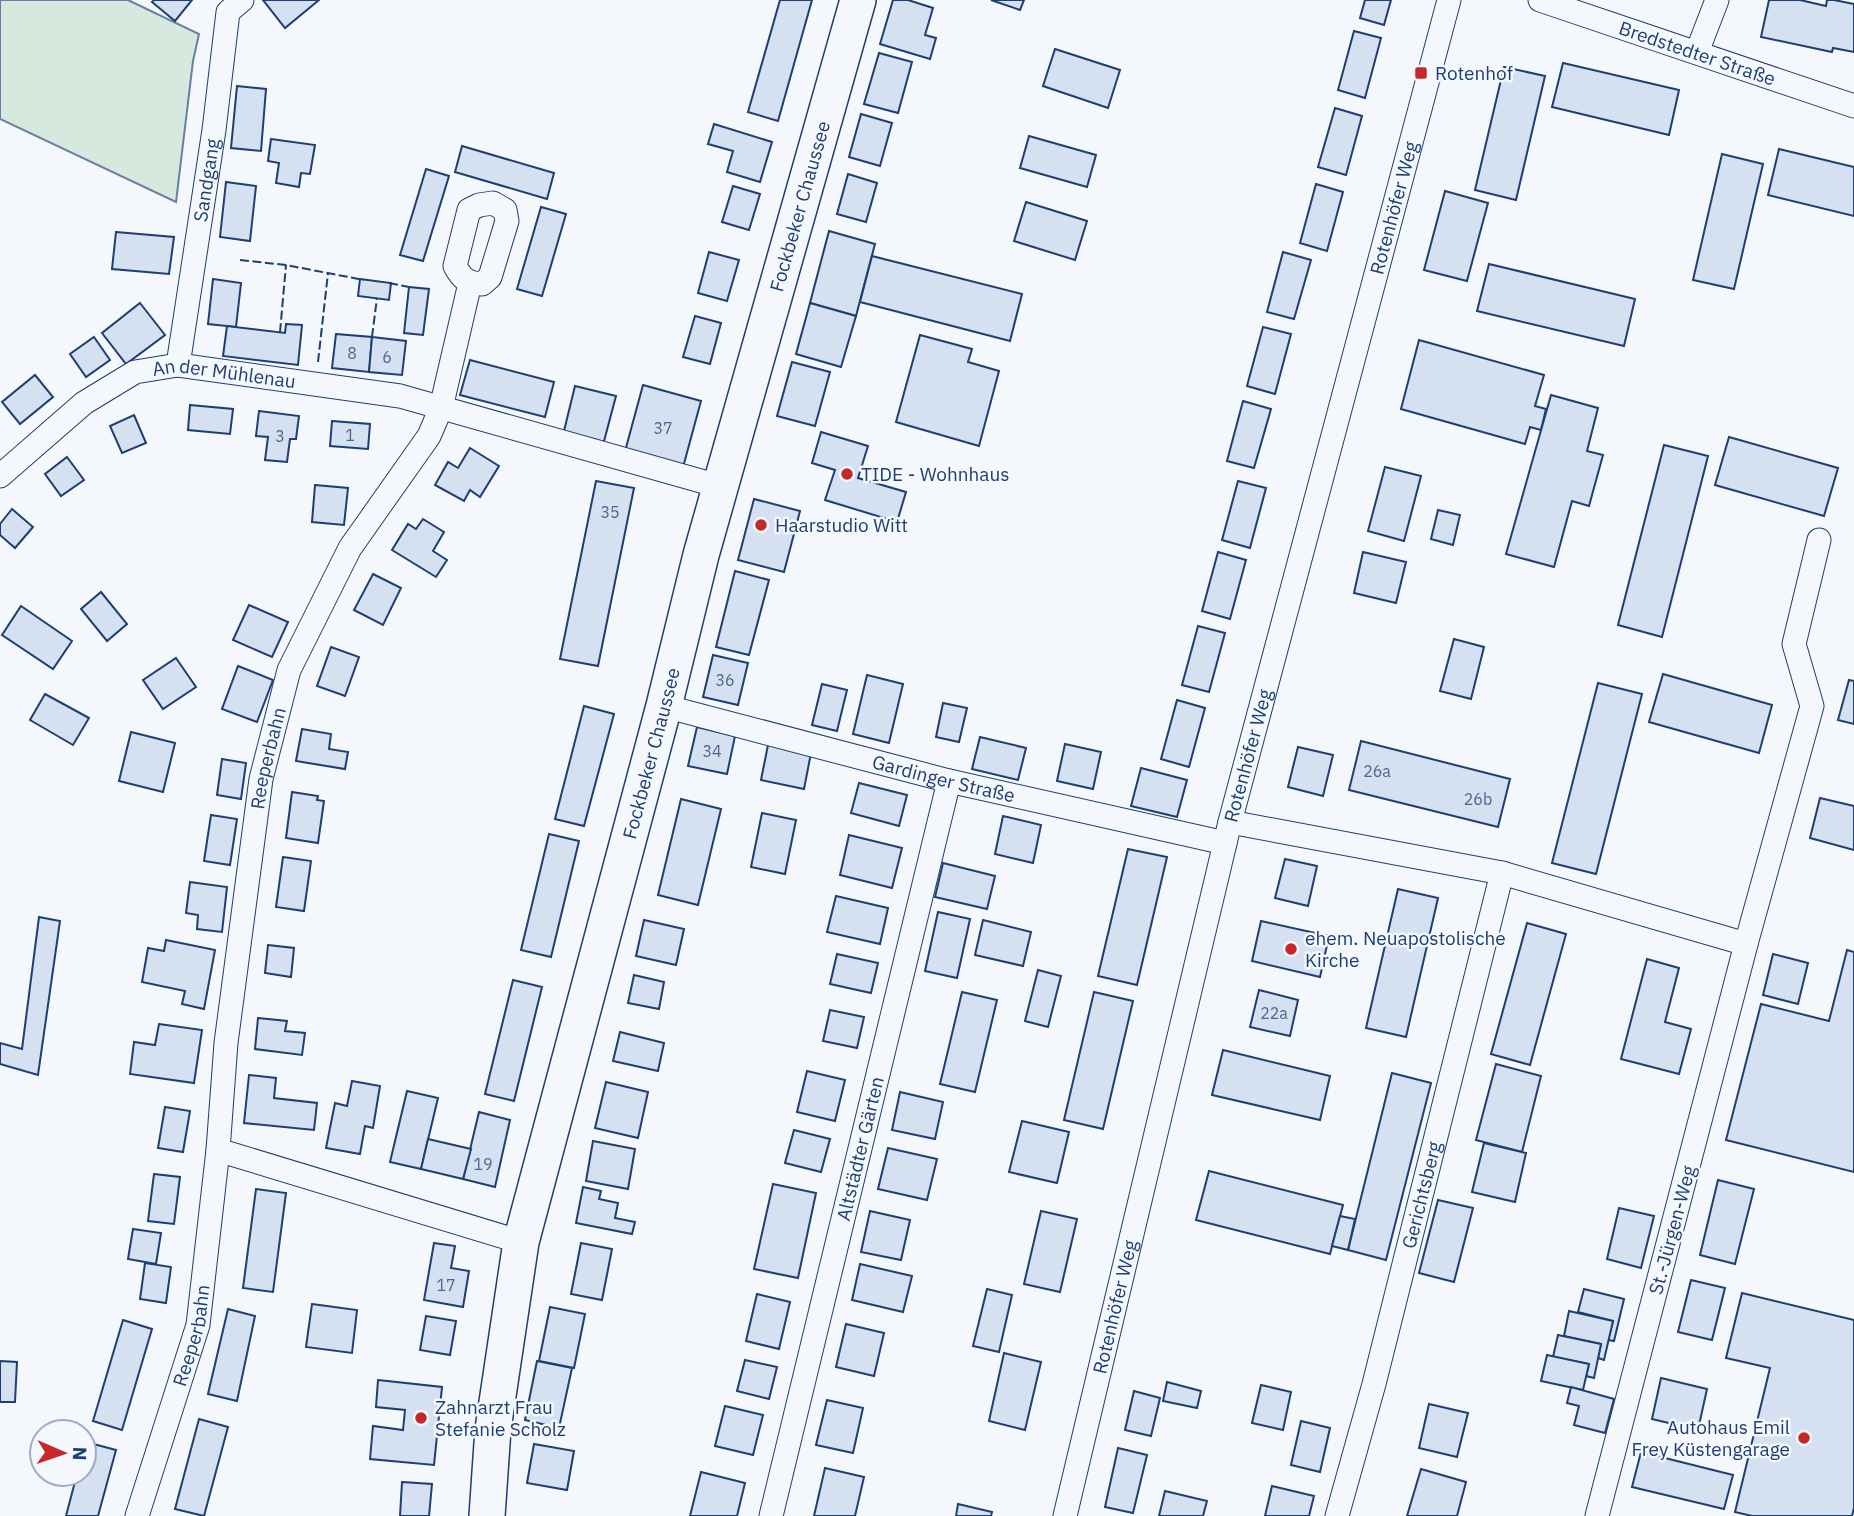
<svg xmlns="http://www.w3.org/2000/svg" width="1854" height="1516" viewBox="0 0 1854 1516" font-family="'IBM Plex Sans',sans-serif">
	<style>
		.green { fill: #d7e8df; stroke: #687fa3; stroke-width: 2 }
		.building { fill: #d5e0f0; stroke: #1d3f73; stroke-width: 2 }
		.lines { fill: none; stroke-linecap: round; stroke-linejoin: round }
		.street-casing { stroke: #1d3f73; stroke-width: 25 }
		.primary-casing { stroke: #1d3f73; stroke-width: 38 }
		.street { stroke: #f4f7fb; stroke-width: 23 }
		.primary { stroke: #f4f7fb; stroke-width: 35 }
		.fence { stroke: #1d3f73; stroke-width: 2; stroke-dasharray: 9 3.5; stroke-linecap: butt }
		.poi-dot { fill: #c62828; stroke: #f4f7fb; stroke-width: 2.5 }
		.labels { text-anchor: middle; stroke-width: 5; stroke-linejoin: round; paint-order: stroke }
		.number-label { font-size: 16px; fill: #4b6792 }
		.street-label { font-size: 19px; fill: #1d3f73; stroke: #f4f7fb }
		.poi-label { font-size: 19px; fill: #1d3f73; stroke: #f4f7fb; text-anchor: start }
	</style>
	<rect width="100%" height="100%" fill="#f4f7fb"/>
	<polygon class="green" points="0,0 128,0 199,34 193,61 176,202 0,119"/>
	<g class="building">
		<polygon points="154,0 192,0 175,21 152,2"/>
		<polygon points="263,0 319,0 285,28"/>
		<polygon points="780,0 812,0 778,121 748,112"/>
		<polygon points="893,0 908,0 933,8 925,35 936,38 930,59 880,44"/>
		<polygon points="991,0 1024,0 1020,10"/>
		<polygon points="1365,0 1391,0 1384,25 1360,18"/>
		<polygon points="1769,0 1800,0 1826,6 1827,0 1834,0 1854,4 1854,52 1833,48 1832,52 1761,37"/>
		<polygon points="1354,31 1381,38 1365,98 1338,90"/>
		<polygon points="1055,49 1120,70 1108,108 1043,86"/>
		<polygon points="879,53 912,62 898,113 864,104"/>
		<polygon points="1563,63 1679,90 1669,135 1552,107"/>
		<polygon points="1504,67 1545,76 1516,200 1475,190"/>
		<polygon points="237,86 266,89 261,151 231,148"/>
		<polygon points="1335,108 1362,116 1346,175 1318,167"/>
		<polygon points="861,114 892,123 880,166 849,157"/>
		<polygon points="714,124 772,142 760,182 727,172 733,151 708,144"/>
		<polygon points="1029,136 1096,155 1087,187 1020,168"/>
		<polygon points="271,139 315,145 310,174 301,173 299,187 276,183 279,163 268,161"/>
		<polygon points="462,146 554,173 547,199 455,172"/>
		<polygon points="1779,149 1854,167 1854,216 1768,195"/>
		<polygon points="1722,154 1763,164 1734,289 1693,280"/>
		<polygon points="426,169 449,176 423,261 400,255"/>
		<polygon points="848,174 877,183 866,222 837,214"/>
		<polygon points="226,182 256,186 250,241 220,237"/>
		<polygon points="1316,184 1343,192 1327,251 1300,243"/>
		<polygon points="733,186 760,194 749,230 722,222"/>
		<polygon points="1445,191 1488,203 1467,281 1424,270"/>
		<polygon points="1026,202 1087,221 1075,260 1014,241"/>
		<polygon points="541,207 566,214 542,296 517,289"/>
		<polygon points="829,231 875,244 856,316 810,303"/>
		<polygon points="116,232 174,237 169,274 112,269"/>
		<polygon points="709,252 739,260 727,301 698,293"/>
		<polygon points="1283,252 1311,260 1294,319 1267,312"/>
		<polygon points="872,256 1022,294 1010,341 860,302"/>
		<polygon points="1489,264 1635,299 1624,346 1477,311"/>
		<polygon points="213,279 241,283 236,327 208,324"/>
		<polygon points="360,279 391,283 389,300 358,296"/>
		<polygon points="409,287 429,289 423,335 404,333"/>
		<polygon points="140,303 165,335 126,364 102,333"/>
		<polygon points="810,303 856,316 841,367 796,354"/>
		<polygon points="695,316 721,323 710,364 683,357"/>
		<polygon points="286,324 302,325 298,365 223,356 227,326 285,333"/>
		<polygon points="1263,327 1291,334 1275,394 1247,386"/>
		<polygon points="336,334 372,337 369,372 332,368"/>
		<polygon points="920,335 972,349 968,362 999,371 979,446 896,422"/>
		<polygon points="94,337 110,360 86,377 70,354"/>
		<polygon points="372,337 406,341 402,375 369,372"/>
		<polygon points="1419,340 1544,375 1535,406 1546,409 1541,430 1530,427 1525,444 1401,409"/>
		<polygon points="470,360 554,382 545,417 460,395"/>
		<polygon points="792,362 830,372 815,426 777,416"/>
		<polygon points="35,375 53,397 20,424 2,402"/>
		<polygon points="643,385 701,401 682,471 624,455"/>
		<polygon points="575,386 616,396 603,445 563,435"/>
		<polygon points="1551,395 1598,408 1587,451 1603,455 1589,506 1572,501 1554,567 1506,554"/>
		<polygon points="1243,401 1271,409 1254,468 1227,461"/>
		<polygon points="190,405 233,409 230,434 188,430"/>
		<polygon points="259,411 299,416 296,439 290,439 287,462 265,460 268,437 256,436"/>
		<polygon points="134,415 146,443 122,453 110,426"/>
		<polygon points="332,421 370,424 368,449 330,446"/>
		<polygon points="821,432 868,446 858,478 906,492 897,522 825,500 835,470 812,463"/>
		<polygon points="1729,437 1838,468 1824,516 1715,485"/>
		<polygon points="1664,445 1708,456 1662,637 1618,625"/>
		<polygon points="470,448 499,466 480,497 470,490 464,501 435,485 448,462 458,468"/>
		<polygon points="67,457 84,480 61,496 45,474"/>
		<polygon points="1385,467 1421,476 1404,541 1368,531"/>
		<polygon points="596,481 634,488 598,666 560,659"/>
		<polygon points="1238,481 1266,488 1250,548 1222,540"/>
		<polygon points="315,485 348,488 344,525 312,522"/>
		<polygon points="754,499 800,511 784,572 738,560"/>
		<polygon points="12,509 33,527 15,548 0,535 0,524"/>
		<polygon points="1438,510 1460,515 1453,545 1431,539"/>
		<polygon points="423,519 444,532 433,551 447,560 436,577 392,550 408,524 416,529"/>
		<polygon points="1218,552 1246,560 1230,619 1202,611"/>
		<polygon points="1363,552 1406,562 1396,603 1354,593"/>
		<polygon points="735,571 769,580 749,655 716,647"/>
		<polygon points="373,574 401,588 383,625 354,610"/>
		<polygon points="101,592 127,624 107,641 81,609"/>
		<polygon points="249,605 288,622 272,657 233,640"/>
		<polygon points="21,606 72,641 53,669 2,635"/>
		<polygon points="1198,626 1225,633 1209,692 1182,685"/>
		<polygon points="1454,639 1484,647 1471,699 1440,691"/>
		<polygon points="331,647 359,657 345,696 317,686"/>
		<polygon points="713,655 748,663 738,705 703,697"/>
		<polygon points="176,658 196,687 163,709 143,680"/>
		<polygon points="238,666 273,680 257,722 222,709"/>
		<polygon points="1663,674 1772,705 1759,753 1649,722"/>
		<polygon points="867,675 903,684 889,743 853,734"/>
		<polygon points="1849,680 1854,681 1854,724 1838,720"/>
		<polygon points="1598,683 1642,694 1596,874 1552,863"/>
		<polygon points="822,684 847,690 837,731 812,725"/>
		<polygon points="45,694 89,718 73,745 30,720"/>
		<polygon points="1177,700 1205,708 1189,767 1161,759"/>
		<polygon points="943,703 967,708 959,742 936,737"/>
		<polygon points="584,706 614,714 584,826 555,819"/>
		<polygon points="697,727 735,736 727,774 688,766"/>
		<polygon points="302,729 331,734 329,749 348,752 345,769 296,761"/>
		<polygon points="131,732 175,743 163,792 119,781"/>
		<polygon points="980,737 1026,748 1018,780 972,769"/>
		<polygon points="1361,741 1510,779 1498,827 1349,790"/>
		<polygon points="1065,744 1101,752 1093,789 1057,781"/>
		<polygon points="768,745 811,753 804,789 761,780"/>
		<polygon points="1298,747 1333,755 1323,796 1288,787"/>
		<polygon points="222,759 246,763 241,799 217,795"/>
		<polygon points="1141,768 1187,780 1177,817 1131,806"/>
		<polygon points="859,783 907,795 899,826 851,813"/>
		<polygon points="292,792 318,796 317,800 324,801 318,843 286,838"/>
		<polygon points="1820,798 1854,806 1854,850 1810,838"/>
		<polygon points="681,799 721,809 698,905 658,895"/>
		<polygon points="762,813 796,820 785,874 751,867"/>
		<polygon points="211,815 237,819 230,865 204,861"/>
		<polygon points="1003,816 1041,825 1033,863 995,854"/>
		<polygon points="549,834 579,841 551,957 521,950"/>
		<polygon points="849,835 902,848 892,888 840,875"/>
		<polygon points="1128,849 1167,857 1137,985 1098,976"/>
		<polygon points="283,857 311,861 304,911 276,907"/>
		<polygon points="1285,859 1317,866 1308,906 1275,898"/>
		<polygon points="943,863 995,876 987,909 935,897"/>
		<polygon points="190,882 227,887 222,932 197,929 198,915 186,913"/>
		<polygon points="1398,889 1438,898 1406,1037 1366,1028"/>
		<polygon points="836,896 888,908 880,944 827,932"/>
		<polygon points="938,912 970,919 957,978 925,971"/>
		<polygon points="39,917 60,921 38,1075 0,1064 0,1043 22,1049"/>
		<polygon points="644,920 684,929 676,965 636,956"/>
		<polygon points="983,920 1031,932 1023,966 975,955"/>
		<polygon points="1261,921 1329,936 1320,977 1252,961"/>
		<polygon points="1527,923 1566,934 1530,1065 1491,1054"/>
		<polygon points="166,940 215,950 204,1009 182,1004 185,991 142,982 148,948 164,951"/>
		<polygon points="268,945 294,948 291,977 265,973"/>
		<polygon points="1847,950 1854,952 1854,1172 1726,1140 1761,1004 1829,1021"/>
		<polygon points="837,954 878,963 871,993 830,984"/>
		<polygon points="1773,954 1808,963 1798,1004 1763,995"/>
		<polygon points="1647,959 1679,968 1665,1022 1691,1029 1679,1074 1621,1059"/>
		<polygon points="1038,970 1061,976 1048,1027 1025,1021"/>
		<polygon points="634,975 664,982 659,1009 628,1003"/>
		<polygon points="513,980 542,987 514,1101 485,1094"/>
		<polygon points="1259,990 1298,1000 1290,1036 1250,1027"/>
		<polygon points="962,992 997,1000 975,1092 940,1084"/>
		<polygon points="1094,992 1133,1001 1103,1129 1064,1120"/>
		<polygon points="830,1010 864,1017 857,1048 823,1041"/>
		<polygon points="258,1018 287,1021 285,1031 305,1033 302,1055 255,1049"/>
		<polygon points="159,1024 202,1030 194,1083 130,1074 134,1042 155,1045"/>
		<polygon points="620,1032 664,1043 658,1071 613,1061"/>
		<polygon points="1223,1050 1330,1076 1320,1120 1212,1095"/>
		<polygon points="1496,1064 1541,1076 1522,1152 1476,1140"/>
		<polygon points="807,1071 845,1080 835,1121 797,1112"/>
		<polygon points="1392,1073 1431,1083 1386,1260 1348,1250"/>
		<polygon points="249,1075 276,1078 274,1098 317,1103 314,1130 244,1123"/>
		<polygon points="352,1081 380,1086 373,1128 365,1126 360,1154 326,1148 335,1103 347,1106"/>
		<polygon points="606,1082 648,1092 638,1138 595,1128"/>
		<polygon points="407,1091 438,1098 421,1169 390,1162"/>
		<polygon points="900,1092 943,1102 935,1139 892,1130"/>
		<polygon points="165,1107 190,1111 183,1152 158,1148"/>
		<polygon points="479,1112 510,1120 495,1187 463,1179"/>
		<polygon points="1022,1121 1069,1132 1057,1183 1009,1172"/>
		<polygon points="794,1130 830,1139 821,1172 785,1163"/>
		<polygon points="428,1139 471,1149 463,1179 421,1169"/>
		<polygon points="593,1141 635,1149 628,1189 586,1181"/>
		<polygon points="1484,1143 1526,1153 1515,1202 1472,1192"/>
		<polygon points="888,1148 937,1159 927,1200 878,1189"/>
		<polygon points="1209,1171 1343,1205 1330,1254 1196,1220"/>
		<polygon points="154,1174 180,1177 174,1224 148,1221"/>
		<polygon points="1718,1180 1754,1189 1735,1264 1700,1255"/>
		<polygon points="773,1184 816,1193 798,1278 754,1269"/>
		<polygon points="583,1187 601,1191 599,1199 618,1203 615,1218 635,1222 632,1234 576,1223"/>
		<polygon points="256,1189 286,1193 273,1292 243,1288"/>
		<polygon points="1438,1200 1473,1208 1454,1282 1419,1273"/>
		<polygon points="1619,1208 1654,1216 1641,1268 1607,1259"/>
		<polygon points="870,1211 910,1220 901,1260 861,1252"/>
		<polygon points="1041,1211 1077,1219 1060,1292 1024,1284"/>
		<polygon points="1340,1216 1355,1219 1348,1250 1332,1246"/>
		<polygon points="133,1229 161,1233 156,1264 128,1259"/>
		<polygon points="434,1243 455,1246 451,1268 469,1271 463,1307 424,1300"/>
		<polygon points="581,1243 612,1249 602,1300 571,1294"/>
		<polygon points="145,1263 171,1267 166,1303 140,1299"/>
		<polygon points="860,1264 912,1276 903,1312 852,1300"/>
		<polygon points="1691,1280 1725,1288 1712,1340 1678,1332"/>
		<polygon points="987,1289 1012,1295 999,1352 973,1346"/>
		<polygon points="1584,1289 1624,1299 1614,1341 1608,1340 1613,1321 1578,1312"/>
		<polygon points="1742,1293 1854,1320 1854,1508 1852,1516 1752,1516 1735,1512 1770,1368 1726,1358"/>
		<polygon points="757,1294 790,1302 779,1349 746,1341"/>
		<polygon points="312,1304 357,1310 352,1353 306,1347"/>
		<polygon points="550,1307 585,1314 574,1368 539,1361"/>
		<polygon points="228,1309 255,1316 237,1401 208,1394"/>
		<polygon points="1569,1311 1613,1321 1604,1360 1598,1358 1601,1344 1564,1336"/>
		<polygon points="426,1316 456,1321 450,1355 420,1350"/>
		<polygon points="123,1320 152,1329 122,1430 93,1421"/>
		<polygon points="846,1324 884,1333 874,1376 836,1367"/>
		<polygon points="1558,1335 1601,1344 1594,1378 1586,1376 1589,1364 1553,1357"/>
		<polygon points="1004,1353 1041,1362 1025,1430 989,1421"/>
		<polygon points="1547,1355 1589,1364 1583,1390 1541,1381"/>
		<polygon points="745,1360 777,1367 769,1399 737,1391"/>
		<polygon points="0,1361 17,1362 15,1402 0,1402"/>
		<polygon points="537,1361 572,1368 559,1428 525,1420"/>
		<polygon points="1661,1378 1707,1389 1698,1430 1652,1419"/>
		<polygon points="378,1380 442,1387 434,1465 370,1459 373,1426 403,1430 405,1410 376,1407"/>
		<polygon points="1167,1382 1201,1391 1197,1408 1163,1401"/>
		<polygon points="1261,1385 1291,1392 1283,1430 1252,1423"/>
		<polygon points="1571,1387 1614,1399 1605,1433 1574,1425 1579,1406 1567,1403"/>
		<polygon points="1134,1391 1160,1398 1151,1436 1125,1430"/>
		<polygon points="827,1400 863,1408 853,1453 816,1445"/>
		<polygon points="1429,1404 1468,1413 1457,1457 1419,1448"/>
		<polygon points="725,1406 763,1415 753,1455 715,1446"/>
		<polygon points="199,1419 228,1427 204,1516 175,1509"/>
		<polygon points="1301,1421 1330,1428 1320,1472 1291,1465"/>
		<polygon points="86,1442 116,1450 98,1516 66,1516 77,1474 84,1474"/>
		<polygon points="534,1444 574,1451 567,1490 527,1483"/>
		<polygon points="1118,1448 1147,1455 1133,1513 1105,1507"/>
		<polygon points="1641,1452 1733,1475 1724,1509 1632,1487"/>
		<polygon points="825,1468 864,1477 855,1516 814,1516"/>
		<polygon points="1421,1469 1466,1482 1457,1516 1407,1516"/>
		<polygon points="701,1472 745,1483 737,1516 690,1516"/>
		<polygon points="402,1482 432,1484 429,1516 400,1516"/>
		<polygon points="1272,1486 1314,1496 1309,1516 1265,1516"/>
		<polygon points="1165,1491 1207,1501 1203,1516 1159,1516"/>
		<polygon points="958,1504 992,1512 991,1516 956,1516"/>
	</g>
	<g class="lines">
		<g class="street-casing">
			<g id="street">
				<path id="s1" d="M1540,0l314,106"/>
				<polyline points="1697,52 1717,0"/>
				<path d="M493,203l12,7 2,11 -17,56 -8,7c-15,-1 -20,-5 -27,-18l14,-56 10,-5z"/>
				<path id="s2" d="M178,365l36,-235 14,-118 14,-12"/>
				<path id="s3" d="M0,476l84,-73 51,-31 43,-7 222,31 322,91"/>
				<path id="s4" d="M664,706l285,75 276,62"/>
				<polyline points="1230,822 1502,873 1746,944 1597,1516"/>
				<polyline points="1746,944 1812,706 1794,644 1819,540"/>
				<polyline points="218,1150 521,1242"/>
				<path id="s5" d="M137,1516l61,-191 20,-175 8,-107 35,-264 28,-109 61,-122 79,-112 12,-28 29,-125"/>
				<path id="s6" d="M771,1516l178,-735"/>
				<path id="s7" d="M1065,1516l165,-694 219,-822"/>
				<path id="s8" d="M1337,1516l37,-132 128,-511"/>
			</g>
		</g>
		<g class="primary-casing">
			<g id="primary">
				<path id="s9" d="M487,1516l6,-87 28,-187 143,-536 37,-151 157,-555"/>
			</g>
		</g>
		<use href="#street" class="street"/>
		<use href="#primary" class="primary"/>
		<g class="fence">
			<polyline points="240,260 286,265 364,280"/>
			<polyline points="389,283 409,287"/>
			<polyline points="280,332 286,265"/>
			<polyline points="372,337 377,298"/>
			<polyline points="318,362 328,273"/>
		</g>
	</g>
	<g class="poi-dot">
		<rect x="1414" y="66" width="14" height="14" rx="3.5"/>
		<circle cx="847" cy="474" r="7"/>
		<circle cx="761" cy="525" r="7"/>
		<circle cx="1291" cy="949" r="7"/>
		<circle cx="421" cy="1418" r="7"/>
		<circle cx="1804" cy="1438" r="7"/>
	</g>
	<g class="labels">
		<g class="number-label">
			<text x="352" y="359">8</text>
			<text x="387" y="363">6</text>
			<text x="663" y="434">37</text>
			<text x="350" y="441">1</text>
			<text x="280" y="442">3</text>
			<text x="610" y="518">35</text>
			<text x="725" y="686">36</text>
			<text x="712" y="757">34</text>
			<text x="1377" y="777">26a</text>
			<text x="1478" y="805">26b</text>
			<text x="1274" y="1019">22a</text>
			<text x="483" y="1170">19</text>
			<text x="446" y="1291">17</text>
		</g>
		<g class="street-label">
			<text dy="7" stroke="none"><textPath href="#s1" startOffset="166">Bredstedter Straße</textPath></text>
			<text dy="7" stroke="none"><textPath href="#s2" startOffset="187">Sandgang</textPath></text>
			<text dy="7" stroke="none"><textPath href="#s9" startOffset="1349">Fockbeker Chaussee</textPath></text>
			<text dy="7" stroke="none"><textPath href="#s7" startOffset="1349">Rotenhöfer Weg</textPath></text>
			<text dy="7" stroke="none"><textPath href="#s3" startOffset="261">An der Mühlenau</textPath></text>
			<text dy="7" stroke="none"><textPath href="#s9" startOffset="782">Fockbeker Chaussee</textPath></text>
			<text dy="7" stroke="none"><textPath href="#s7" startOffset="782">Rotenhöfer Weg</textPath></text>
			<text dy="7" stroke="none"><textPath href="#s5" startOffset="772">Reeperbahn</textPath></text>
			<text dy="7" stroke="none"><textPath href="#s4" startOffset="289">Gardinger Straße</textPath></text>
			<text dy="7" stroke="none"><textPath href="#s6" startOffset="378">Altstädter Gärten</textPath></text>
			<text dy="7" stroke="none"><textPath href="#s8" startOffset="332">Gerichtsberg</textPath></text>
			<text transform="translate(1672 1230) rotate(-75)" y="7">St.-Jürgen-Weg</text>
			<text dy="7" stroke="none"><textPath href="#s7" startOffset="215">Rotenhöfer Weg</textPath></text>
			<text dy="7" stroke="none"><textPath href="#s5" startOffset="189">Reeperbahn</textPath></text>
		</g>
		<g class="poi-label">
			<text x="1435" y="80">Rotenhof</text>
			<text x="861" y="481">TIDE - Wohnhaus</text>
			<text x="775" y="532">Haarstudio Witt</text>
			<text x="1305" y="945">ehem. Neuapostolische<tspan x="1305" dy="22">Kirche</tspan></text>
			<text x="435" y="1414">Zahnarzt Frau<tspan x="435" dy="22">Stefanie Scholz</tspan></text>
			<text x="1790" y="1434" text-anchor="end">Autohaus Emil<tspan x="1790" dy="22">Frey Küstengarage</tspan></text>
		</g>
	</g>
	<g transform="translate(63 1453) rotate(92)"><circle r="33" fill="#f4f7fb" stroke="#9eadc5" stroke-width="2"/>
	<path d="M0-5L12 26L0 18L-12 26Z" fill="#c62828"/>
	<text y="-10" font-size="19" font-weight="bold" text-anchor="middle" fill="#1d3f73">N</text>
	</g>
</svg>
